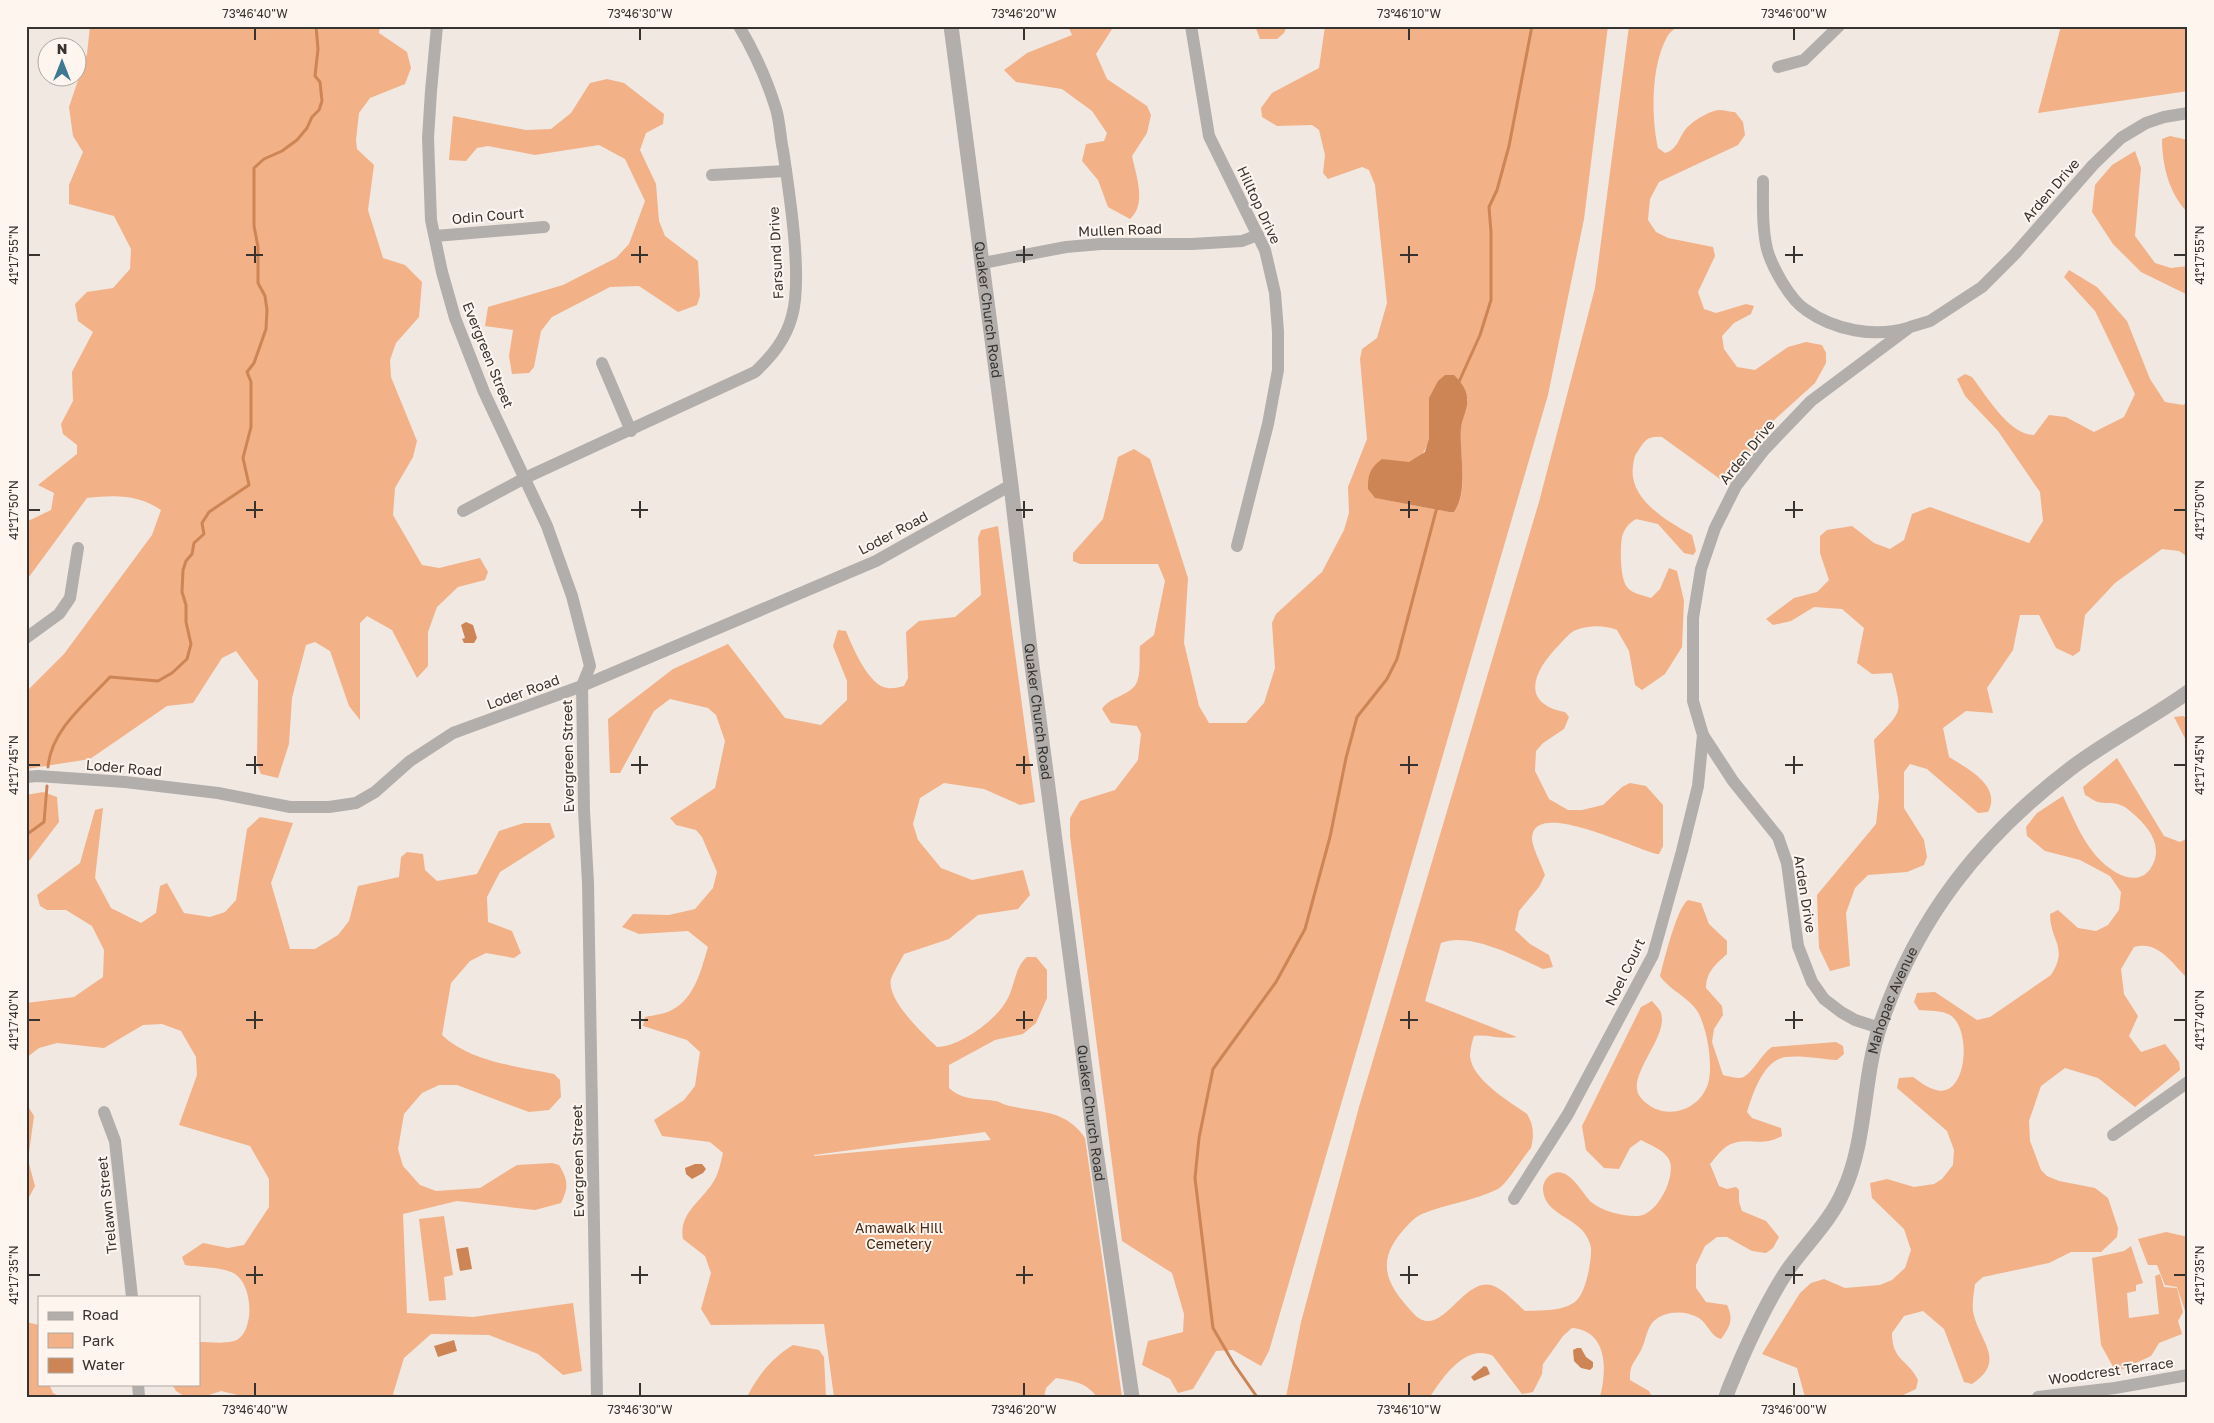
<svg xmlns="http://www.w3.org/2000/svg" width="2214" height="1423" viewBox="0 0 2214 1423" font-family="'Golos Text',sans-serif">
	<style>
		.green { fill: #f2b187; fill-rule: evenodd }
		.water { fill: #cd8555 }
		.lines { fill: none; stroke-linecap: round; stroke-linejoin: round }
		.stream { stroke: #cd8555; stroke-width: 3 }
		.minor { stroke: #b2aeac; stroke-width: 12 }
		.tertiary { stroke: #b2aeac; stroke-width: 15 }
		.ticks { fill: none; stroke: #363330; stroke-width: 2 }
		.labels { text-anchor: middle; stroke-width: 4; stroke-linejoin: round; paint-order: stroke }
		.street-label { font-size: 14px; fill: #363330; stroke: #fff5ef }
		.park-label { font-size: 14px; fill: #462813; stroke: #fff5ef }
		.neatline { fill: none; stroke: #363330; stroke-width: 2 }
		.ticks-label { font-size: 12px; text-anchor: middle; fill: #363330 }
	</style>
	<rect width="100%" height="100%" fill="#f1e8e2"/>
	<g class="green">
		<path d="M90,26h290l-1,7 28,19 4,16 -6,16 -35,14 -11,15 -3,27 1,9 17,16 -6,45 15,48 22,7 17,17 -3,35 -23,26 -6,17 1,17 26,64 -4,16 -18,31 -2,27 29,50 17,3 41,-10 8,14 -3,8 -27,7 -21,20 -9,25v34l-11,12 -25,-48 -25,-14 -7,7v97l-11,-14 -19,-55 -15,-9 -9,3 -14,53 -3,46 -11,34 -17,-4 -4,-10 1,-83 -22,-30 -14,7 -29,45 -26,3 -77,53 -64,10v-77l38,-38 88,-119 9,-25c-23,-16 -47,-15 -74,-12l-61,83v-59l25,-12 3,-17 -16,-8 39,-31v-9l-14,-11 -2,-10 12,-23 -1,-29 21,-40 -15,-11 -3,-17 12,-12 26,-4 17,-19 1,-20 -17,-33 -45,-12v-19l14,-33 -10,-16 -4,-29 18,-53z"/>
		<path d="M1068,26h46l-18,28 11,25 40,27 4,9 -4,18 -15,23c4,19 15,48 -2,63l-22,-12 -10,-27 -16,-19 4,-17 18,-3 3,-8 -15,-22 -30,-22 -46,-7 -12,-12 23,-17 45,-18z"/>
		<polygon points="1255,26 1287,26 1284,33 1277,39 1260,39"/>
		<path d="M1325,26h283l-24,193 -36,176 -279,956 -8,15 -28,-16 -17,1 -23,38 -15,4 -8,-14 -28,-14 6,-24 35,-9 1,-18 -12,-41 -50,-32 -52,-405v-18l10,-17 35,-11 23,-30 3,-26 -4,-8 -26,-3 -9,-14c8,-13 29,-13 35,-27 4,-9 2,-26 3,-36l14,-11 11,-54 -7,-17h-78l-7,-3v-8l30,-34 15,-62 16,-8 16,10 38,119 -4,65 15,63 10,17h37l18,-20 11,-35 -3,-45 4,-9 46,-42 22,-42 5,-17 -1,-26 19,-48 -7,-80 2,-10 15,-11 10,-35 -12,-118 -6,-15 -7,-3 -34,12 -5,-6 2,-18 -6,-25 -7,-5 -35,1 -15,-9 -1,-9 11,-15 47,-25zM1429,398l39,1c-2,9 -6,18 -7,27 -3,25 9,65 -7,86h-5l-73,-14 6,-39c8,1 21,5 28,3 26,-8 19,-43 19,-64z"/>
		<path d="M1629,26h49c-4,3 -9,7 -11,11 -16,29 -16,79 -9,111l7,5c12,-3 14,-15 20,-23 7,-9 24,-19 34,-20 5,0 11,2 16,2l8,10 2,13 -7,10 -79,37 -9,17 -2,21 8,12 12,6 45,9 2,9 -17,36 6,17 12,4 30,-9 8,2 -3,8 -17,9 -12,13 2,13 13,18 18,3 33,-23 18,-5 16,3 4,8v10l-11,20 -42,38 -44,57 -9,1 -58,-42c-14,-1 -17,3 -24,14 -4,5 -4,9 -5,15 -5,33 34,55 59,69l4,16 -3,4 -9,-2 -26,-29 -22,-5c-7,4 -12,10 -14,18 -2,12 -2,41 5,50 5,7 16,8 24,11l9,-9 9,-21 8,3 7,30 -2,46 -17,27 -23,16 -7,-5 -6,-34 -12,-21c-13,-5 -27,-5 -41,0 -6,2 -12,10 -17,15 -24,24 -41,58 6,67l4,5 -5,12 -21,14 -7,8 -1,20 14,28 19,11h14l21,-5 19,-18 8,-4 16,3 17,19v41l-4,8c-15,0 -126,-58 -127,-16 0,9 10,28 13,37l-6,12 -20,24 -4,19 15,14 19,11 4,12 -10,2c-26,-12 -74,-38 -102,-26l-16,58 92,36c-18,3 -27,-3 -43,-1 -2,6 -4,14 -4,20 2,24 39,45 57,58 7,11 7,22 4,34 -8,9 -24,36 -33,41 -24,12 -52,15 -76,25 -9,4 -16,13 -22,20 -25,31 -11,53 13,79 29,32 51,-43 83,-26 10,5 20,16 29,24 16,-1 38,1 51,-10 10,-9 15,-38 15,-50 1,-6 -5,-17 -9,-21 -13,-14 -40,-19 -39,-43 1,-6 5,-12 11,-14 16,-5 28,20 37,29 11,9 33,15 47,14 19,-1 37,-37 32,-54 -3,-11 -20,-17 -29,-22l-11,8 -11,21 -15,-1 -18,-18 -4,-24 59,-119 11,-6c3,4 8,8 9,12 8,25 -38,65 -20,85 21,25 61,14 68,-18 3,-19 -1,-45 -9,-64 -8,-18 -29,-24 -40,-40 4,-15 17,-69 28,-76l13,3 8,21 18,17v13c-11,10 -21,18 -21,34l16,18 1,9 -9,14 -2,13 11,33c5,1 12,3 17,3 11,-1 21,-24 32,-31l64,-5 7,4 1,8 -7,6c-16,-1 -35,-5 -51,-3 -23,3 -33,37 -39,55l5,6 29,10 1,8c-21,11 -29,2 -48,7 -10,2 -18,14 -24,21l9,22 8,3 9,-2 3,3v12l3,9 24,10 13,16 -6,11 -7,5 -14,-2 -25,-14h-10l-12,9 -9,19v23l10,14 21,3c7,14 3,22 -6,34 -10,-2 -13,-15 -22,-21 -13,-8 -36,-8 -47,5 -6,8 -7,21 -12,29 -7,13 -10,12 -10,28l19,11 3,6h-52c7,-27 8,-66 -28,-69l-9,8 -20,28 -1,10 -9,18 -11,2 -29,-38c-27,-13 -50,21 -63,41h-144l15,-75 58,-215 180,-605 56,-214z"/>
		<polygon points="2061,26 2188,26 2188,91 2038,113"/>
		<polygon points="607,79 624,83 664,114 663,124 646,133 640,150 656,184 659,221 665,236 698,261 700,296 697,305 678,312 639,286 610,287 552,317 541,331 534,367 529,373 512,374 509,356 513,330 485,326 488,307 563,285 616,258 629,244 645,201 625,159 599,145 535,155 488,146 477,148 466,161 449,160 453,116 526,130 551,129 571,113 590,83"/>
		<path d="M2170,136l18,4v73c-19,-19 -26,-48 -26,-74z"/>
		<polygon points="2135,151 2141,168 2135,236 2155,263 2171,268 2188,266 2188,295 2141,272 2113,244 2092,212 2095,185 2112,165"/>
		<path d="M2069,270l28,17 30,34 23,58 15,23 18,3 5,-3v155l-9,-6 -17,-2 -47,34 -30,32 -5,36 -7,5 -17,-8 -17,-33h-19l-7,35 -26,38 6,25 -27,-2 -23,17 6,29c19,12 53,29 39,55l-10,1 -51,-44 -17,-5 -6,8v36l20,32 3,17 -3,8 -17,7 -39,3 -13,13 -9,25 4,53 -20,5 -11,-23 -2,-53 59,-71 3,-27 -5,-57c30,-31 28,-26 18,-67l-20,1 -15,-11 7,-35 -22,-19 -28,-2 -23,14 -18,4 -7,-6 28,-21 23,-6 12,-12 -9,-27v-17l7,-6 25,-4 22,17 16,6 14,-9 8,-26 18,-7 99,36 14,-22 -3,-29 -42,-61 -33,-35 -8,-17 8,-5 7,3c14,18 37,58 62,58l15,-20 17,2 28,15 30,-15 11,-23 -40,-83 -31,-34z"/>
		<path d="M998,526l37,276 -15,3 -36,-16 -40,-6 -24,15 -7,26 5,16 23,28 31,12 51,-10 7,25 -12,14 -40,6 -29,24 -45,15c-4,8 -10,17 -13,25 -5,20 32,55 46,68 23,0 61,-28 71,-49 7,-14 7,-31 19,-41h9l11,13v28l-11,25 -13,11 -28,6 -46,25v23c14,13 29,10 46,13 4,0 7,3 11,4 31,8 59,3 79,33l37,259h-25c-11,-15 -24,-16 -41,-19l-10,10 -2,9h-210l-10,-73 -113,1 -10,-16 10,-36 -6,-17 -22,-17c-5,-27 21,-39 32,-60 4,-7 6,-18 8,-26l-13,-11 -48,-6 -8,-16 30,-20 11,-14 5,-34 -13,-12 -44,-14 2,-9c9,-2 20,-3 27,-7 23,-12 29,-40 36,-63l-20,-16 -49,3 -17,-7 11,-13 36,1 26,-6 18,-21 4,-16 -15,-35 -6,-7 -20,-5 -6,-7 45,-30 10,-47 -9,-26 -8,-7 -38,-9 -16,12 -34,62h-10l-2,-54 65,-50 55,-25 57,74 36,7 26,-25v-19l-14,-35 5,-16 8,1c6,15 23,56 42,57 5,1 11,-1 16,-2l4,-8 -2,-46 13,-11 36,-4 26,-22 -3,-57 3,-8zM985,1132l6,8 -177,16v-1z"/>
		<polygon points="2183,716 2188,719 2188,744 2174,717"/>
		<path d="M2117,758l47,78 16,6 8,-4v141c-16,-16 -30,-39 -54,-32l-13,22 3,25 14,22 -9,20 12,16 24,-8 14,18 1,8 -45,37 -37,-29 -33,-10 -24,18 -12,35 1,20 11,29 6,6 12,5 36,7 13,10 10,30 -1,9 -16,15h-30l-22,11 -66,14 -8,7c-1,8 -3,19 -2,27 5,30 35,49 -1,73l-8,-2 -20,-53 -21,-18 -19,5 -12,17c0,28 16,26 26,47l-2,9 -17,8h-94l-8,-29 -35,-14 38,-61 11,-10 13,-4 21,9 35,-3 12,-5 13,-12 6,-18 -7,-21 -32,-31 -2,-15 17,-4 27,8 20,-3 8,-5 11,-14 1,-15 -7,-19 -50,-43 2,-10 14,-1c6,4 13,10 20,12 34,14 40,-60 17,-74 -8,-5 -22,-4 -31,-5l-5,-8 3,-9 18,-1 42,28 13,-3 61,-42c18,-28 -1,-34 -1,-61l8,-4 20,18 18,3 12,-6 11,-15 2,-18 -11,-16 -30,-16 -35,-9 -18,-15 -1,-9 11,-14 26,-17c11,23 20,48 39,66 14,13 38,26 50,4 4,-7 5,-14 3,-22 -3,-13 -15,-25 -25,-33 -13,-11 -17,-6 -32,-9 -4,-1 -9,-5 -13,-7l-2,-8z"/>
		<polygon points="43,792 57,797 59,822 26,865 26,795"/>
		<path d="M103,808l-8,70 16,30 30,15 15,-10 4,-27 7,-3 17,30 26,4 15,-5 11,-12 11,-71 13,-12 33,6 -22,60 19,66h25l23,-14 11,-14 9,-35 41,-9 2,-20 6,-5 16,2 2,16 12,11 40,-7 22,-43 25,-8h26l5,14 -55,35 -13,25 1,25 24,9 9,22 -7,5 -28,-5 -16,8 -19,22 -9,52c28,27 75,31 112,39l6,6 1,17 -12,13 -20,2 -72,-27h-18l-17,8 -18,21 -6,35 5,17 17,19 16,6 44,-3 37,-23 35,-2 7,2c9,15 10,22 2,38l-26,7 -78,-9 -54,13 4,99 66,4 100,-14 9,68 -19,4 -25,-21 -49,-19 -58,-1 -27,24 -11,36 2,3h-149l-25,-6 -18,6h-17l-10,-6 -4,-7h27v-42c10,0 25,2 35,-1 21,-6 21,-60 -3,-69 -12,-5 -33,-5 -46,-7l-3,-8 21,-14 25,5 16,-3 25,-38v-28l-19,-33 -71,-21 18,-50 -1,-18 -15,-26 -19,-7 -19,1 -39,23 -47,-5 -18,5 -13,10v-55l48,-6 29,-20 1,-27 -12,-24 -26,-16h-19l-7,-4 -3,-11 43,-32 15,-53z"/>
		<polygon points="26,1103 34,1116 28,1160 35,1186 26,1203"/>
		<polygon points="444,1216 453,1275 444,1277 446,1300 429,1301 419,1219"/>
		<polygon points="2166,1232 2188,1237 2188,1310 2185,1311 2177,1287 2165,1285 2157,1265 2148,1265 2138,1239"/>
		<polygon points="2131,1246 2143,1283 2136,1285 2136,1291 2127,1293 2129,1318 2159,1314 2155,1276 2160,1274 2164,1287 2177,1288 2183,1312 2178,1321 2182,1334 2159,1343 2151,1356 2116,1372 2101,1345 2092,1258 2124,1251"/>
		<polygon points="26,1322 39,1325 39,1384 49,1384 53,1393 60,1397 26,1397"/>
		<path d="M793,1345l26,5 5,7 2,40h-79c11,-22 25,-39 46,-52z"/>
	</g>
	<g class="water">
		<path d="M1445,375h9c6,6 12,13 13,22 2,10 -5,21 -6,31 -2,24 8,64 -7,84h-5l-74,-14 -7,-9c0,-15 2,-21 14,-30l27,3 16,-10 4,-14v-40l9,-17z"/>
		<polygon points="466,622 473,625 477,638 474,643 464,643 462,639 465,638 461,625"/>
		<polygon points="695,1164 702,1164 706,1169 703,1173 692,1179 686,1174 685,1168"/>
		<polygon points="468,1247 472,1269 460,1271 456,1249"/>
		<polygon points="454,1340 457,1351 438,1357 434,1346"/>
		<polygon points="1577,1348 1581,1348 1586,1357 1593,1362 1593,1367 1590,1370 1581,1368 1574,1361 1573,1350"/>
		<polygon points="1484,1366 1487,1367 1490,1374 1474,1381 1471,1377"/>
	</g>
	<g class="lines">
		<g class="stream">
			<polyline points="1458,384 1480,335 1491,300 1491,232 1489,207 1497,190 1509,146 1532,26"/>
			<path d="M48,767c3,-37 38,-64 62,-90l48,4 14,-8 15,-14 4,-15 -5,-22v-17l-4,-13 1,-22 3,-9 6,-7 2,-11 10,-9 -2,-11 7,-11 40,-27 -6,-27 8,-31v-45l-4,-10 7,-9 12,-34 1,-19 -2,-14 -7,-13v-36l-4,-21v-58l10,-9 18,-8 15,-11 10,-12 5,-11 7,-7 3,-9 -2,-19 -5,-6 3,-27 -2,-23"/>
			<polyline points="26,835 44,822 47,786"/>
			<polyline points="1257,1397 1234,1364 1213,1328 1195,1178 1199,1138 1213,1069 1276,982 1305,929 1330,837 1346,758 1357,717 1387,679 1397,659 1437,507"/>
		</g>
		<g class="minor">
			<polyline points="437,26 431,91 428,138 431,220 442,272 455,318 484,392 547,526 572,596 590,666 582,686 584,810 588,883 597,1397"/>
			<polyline points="1191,26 1209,136 1265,250 1275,293 1278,332 1278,370 1268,424 1237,546"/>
			<polyline points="1778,67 1804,60 1839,26"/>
			<polyline points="712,175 786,171"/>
			<path d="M1763,181c0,23 -1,46 4,68 5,18 23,51 39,61 28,20 68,28 102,18"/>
			<polyline points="435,236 544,227"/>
			<polyline points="983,263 1066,247 1101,244 1192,244 1242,241 1258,235"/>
			<polyline points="602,363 631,431"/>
			<path d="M463,511l62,-33 230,-106c17,-16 31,-33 37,-56 11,-38 -3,-125 -9,-166 -3,-13 -3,-28 -7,-41 -9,-29 -21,-56 -37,-83"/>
			<polyline points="26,638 59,614 70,598 78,548"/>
			<polyline points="26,777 38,776 125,782 218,793 290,807 329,807 356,803 375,792 410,761 453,733 582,686 876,561 1011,485"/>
			<polyline points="1880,1028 1855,1020 1841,1012 1824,999 1812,982 1798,946 1787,863 1778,837 1733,781 1703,735 1693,701 1693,618 1701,569 1715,528 1736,486 1764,450 1811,401 1910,327 1930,321 1982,287 2015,254 2093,165 2121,138 2146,123 2164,117 2188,113"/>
			<polyline points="104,1112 115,1141 132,1297"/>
			<polyline points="2113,1135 2188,1082"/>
			<polyline points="1514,1199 1568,1114 1653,955 1682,851 1698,786 1703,735"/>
			<polyline points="138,1384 139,1397"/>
			<polyline points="2038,1397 2115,1388 2188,1375"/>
		</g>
		<g class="tertiary">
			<path id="s1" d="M951,26l60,459 20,173 64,486 37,253"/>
			<path id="s2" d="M1726,1397c3,-11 9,-22 13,-33 14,-32 29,-64 48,-93 18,-26 43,-49 56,-79 24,-51 19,-112 37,-166 37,-109 100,-188 190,-257 37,-28 80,-50 118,-77"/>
		</g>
	</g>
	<path class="ticks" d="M255,28v12M640,28v12M1024,28v12M1409,28v12M1794,28v12M255,246v17M640,246v17M1024,246v17M1409,246v17M1794,246v17M28,255h12M246,255h17M631,255h17M1016,255h17M1400,255h18M1785,255h18M2174,255h12M255,501v17M640,501v17M1024,501v17M1409,501v17M1794,501v17M28,510h12M246,510h17M631,510h17M1016,510h17M1400,510h18M1785,510h18M2174,510h12M255,756v18M640,756v18M1024,756v18M1409,756v18M1794,756v18M28,765h12M246,765h17M631,765h17M1016,765h17M1400,765h18M1785,765h18M2174,765h12M255,1011v18M640,1011v18M1024,1011v18M1409,1011v18M1794,1011v18M28,1020h12M246,1020h17M631,1020h17M1016,1020h17M1400,1020h18M1785,1020h18M2174,1020h12M255,1266v18M640,1266v18M1024,1266v18M1409,1266v18M1794,1266v18M28,1275h12M246,1275h17M631,1275h17M1016,1275h17M1400,1275h18M1785,1275h18M2174,1275h12M255,1383v13M640,1383v13M1024,1383v13M1409,1383v13M1794,1383v13"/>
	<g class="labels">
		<g class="street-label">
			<text transform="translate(2051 190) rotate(-49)" y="5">Arden Drive</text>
			<text transform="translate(1259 205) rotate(65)" y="5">Hilltop Drive</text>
			<text transform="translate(488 216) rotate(-5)" y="5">Odin Court</text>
			<text transform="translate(1120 230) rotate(-2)" y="5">Mullen Road</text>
			<text transform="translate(776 253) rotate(-93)" y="5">Farsund Drive</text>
			<text dy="5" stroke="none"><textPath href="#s1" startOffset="286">Quaker Church Road</textPath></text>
			<text transform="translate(488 355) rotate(68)" y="5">Evergreen Street</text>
			<text transform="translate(1747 452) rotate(-51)" y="5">Arden Drive</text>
			<text transform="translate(893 533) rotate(-28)" y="5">Loder Road</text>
			<text transform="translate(523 692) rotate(-20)" y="5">Loder Road</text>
			<text dy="5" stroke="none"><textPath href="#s1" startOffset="691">Quaker Church Road</textPath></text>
			<text transform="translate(568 756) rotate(-91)" y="5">Evergreen Street</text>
			<text transform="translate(124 768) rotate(5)" y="5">Loder Road</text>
			<text transform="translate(1805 894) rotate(81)" y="5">Arden Drive</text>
			<text transform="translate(1625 972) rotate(-64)" y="5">Noel Court</text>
			<text dy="5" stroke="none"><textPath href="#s2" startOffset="436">Mahopac Avenue</textPath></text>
			<text dy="5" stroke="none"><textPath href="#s1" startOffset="1096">Quaker Church Road</textPath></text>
			<text transform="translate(578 1161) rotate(-91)" y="5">Evergreen Street</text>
			<text transform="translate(107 1205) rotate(-96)" y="5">Trelawn Street</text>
			<text transform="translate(2111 1371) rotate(-8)" y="5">Woodcrest Terrace</text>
		</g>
		<g class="park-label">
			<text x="899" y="1233">Amawalk Hill<tspan x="899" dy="16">Cemetery</tspan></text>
		</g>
	</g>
	<rect width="2214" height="1423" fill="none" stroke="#fff5ef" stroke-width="55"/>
	<rect x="38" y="1296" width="162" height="90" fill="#fff5ef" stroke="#afa7a3"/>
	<rect x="48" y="1312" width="25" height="8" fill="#b2aeac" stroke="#afa7a3"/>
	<text x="82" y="1320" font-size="15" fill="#363330">Road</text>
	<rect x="48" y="1333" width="25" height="15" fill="#f2b187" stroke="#afa7a3"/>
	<text x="82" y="1346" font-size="15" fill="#363330">Park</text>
	<rect x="48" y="1358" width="25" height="15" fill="#cd8555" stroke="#afa7a3"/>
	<text x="82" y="1370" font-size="15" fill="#363330">Water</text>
	<g transform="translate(62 62)"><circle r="24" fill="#fff5ef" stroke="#afa7a3"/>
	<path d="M0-4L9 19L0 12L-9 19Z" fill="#3e7991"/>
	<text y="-8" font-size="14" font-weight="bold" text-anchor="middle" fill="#363330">N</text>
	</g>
	<rect x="28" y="28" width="2158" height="1368" class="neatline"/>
	<g class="ticks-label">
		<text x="255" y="18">73°46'40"W</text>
		<text x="640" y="18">73°46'30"W</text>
		<text x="1024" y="18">73°46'20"W</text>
		<text x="1409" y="18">73°46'10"W</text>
		<text x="1794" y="18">73°46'00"W</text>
		<text transform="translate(14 255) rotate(-90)" y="4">41°17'55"N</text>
		<text transform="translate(2200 255) rotate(-90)" y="4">41°17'55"N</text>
		<text transform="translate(14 510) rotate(-90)" y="4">41°17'50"N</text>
		<text transform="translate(2200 510) rotate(-90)" y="4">41°17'50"N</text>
		<text transform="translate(14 765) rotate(-90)" y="4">41°17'45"N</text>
		<text transform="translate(2200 765) rotate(-90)" y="4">41°17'45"N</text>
		<text transform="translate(14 1020) rotate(-90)" y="4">41°17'40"N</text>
		<text transform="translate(2200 1020) rotate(-90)" y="4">41°17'40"N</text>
		<text transform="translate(14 1275) rotate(-90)" y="4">41°17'35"N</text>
		<text transform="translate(2200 1275) rotate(-90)" y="4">41°17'35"N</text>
		<text x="255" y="1414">73°46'40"W</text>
		<text x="640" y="1414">73°46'30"W</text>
		<text x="1024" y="1414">73°46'20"W</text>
		<text x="1409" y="1414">73°46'10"W</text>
		<text x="1794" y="1414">73°46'00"W</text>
	</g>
</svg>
